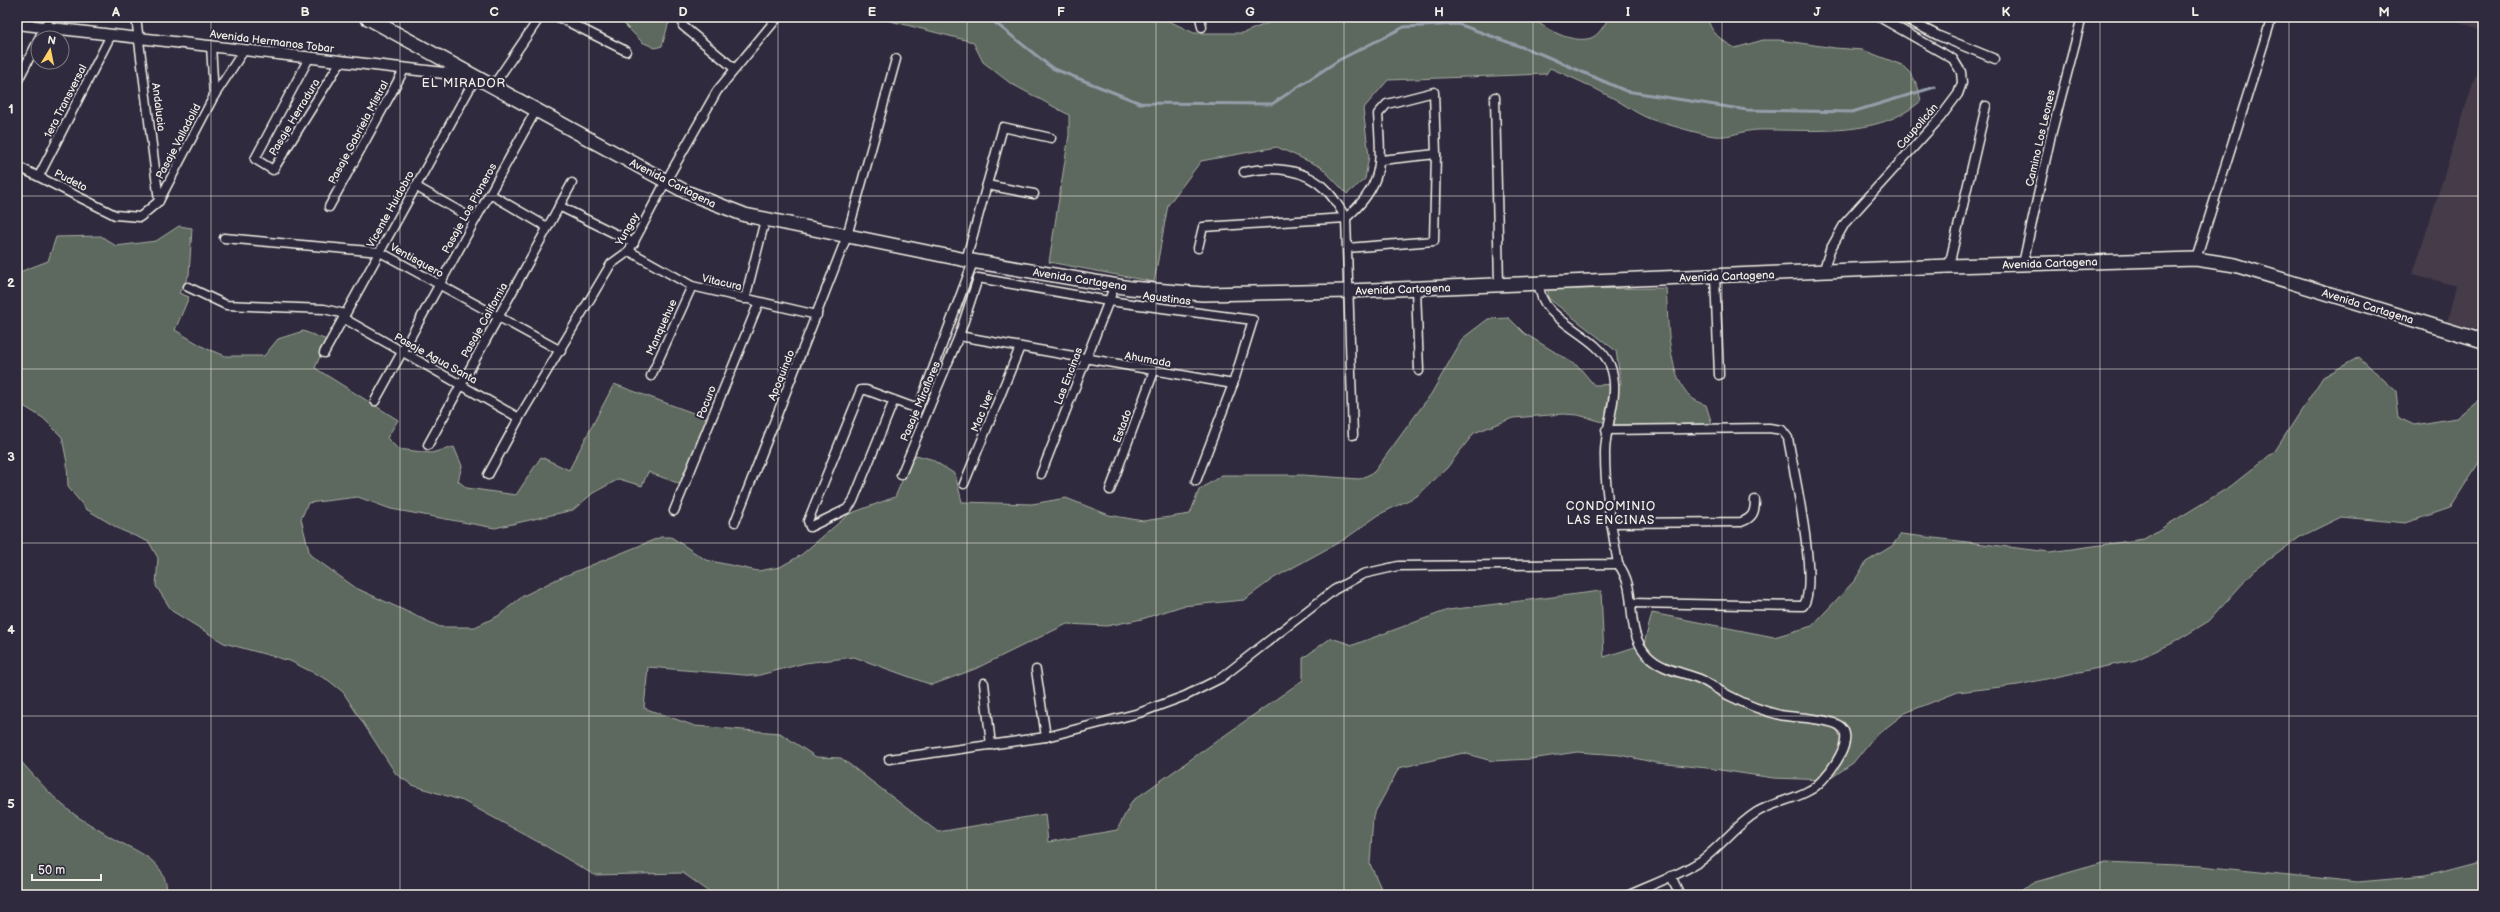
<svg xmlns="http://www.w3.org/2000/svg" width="2500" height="912" viewBox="0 0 2500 912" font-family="'Balsamiq Sans',sans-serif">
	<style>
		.built { fill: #443a48 }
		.green { fill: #5d695e; stroke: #a8ada3 }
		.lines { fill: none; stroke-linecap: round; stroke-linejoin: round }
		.stream { stroke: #959eaa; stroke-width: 3 }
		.minor-casing { stroke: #f4f1e8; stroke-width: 11 }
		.tertiary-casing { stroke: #f4f1e8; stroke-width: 13 }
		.primary-casing { stroke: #f4f1e8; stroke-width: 16 }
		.minor { stroke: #2f2a3d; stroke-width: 8 }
		.tertiary { stroke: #2f2a3d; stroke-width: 10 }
		.primary { stroke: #2f2a3d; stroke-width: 13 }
		.grid { fill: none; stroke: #f4f1e8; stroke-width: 1; stroke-opacity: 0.55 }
		.labels { text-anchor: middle; stroke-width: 4; stroke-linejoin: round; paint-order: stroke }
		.street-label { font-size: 11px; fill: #f4f1e8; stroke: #2f2a3d }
		.neighbourhood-label { font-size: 12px; letter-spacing: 1px; fill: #f4f1e8; stroke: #2f2a3d }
		.neatline { fill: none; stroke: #f4f1e8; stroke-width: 1.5 }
		.grid-label { font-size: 13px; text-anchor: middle; font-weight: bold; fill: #f4f1e8 }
	</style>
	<rect width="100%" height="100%" fill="#2f2a3d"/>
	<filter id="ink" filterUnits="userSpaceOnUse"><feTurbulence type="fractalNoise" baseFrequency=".025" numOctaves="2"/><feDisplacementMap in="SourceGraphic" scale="8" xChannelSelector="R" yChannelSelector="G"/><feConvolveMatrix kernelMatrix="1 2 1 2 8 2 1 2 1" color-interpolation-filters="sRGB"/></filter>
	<g filter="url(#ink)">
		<g class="built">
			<polygon points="2445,17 2483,17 2483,30"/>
			<polygon points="2483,51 2483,331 2447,322 2456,286 2413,274"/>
		</g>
		<g class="green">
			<polygon points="617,17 674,17 668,25 662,46 655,48 642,42"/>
			<path d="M875,17h240l54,4 25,12h49l40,-16h248c14,12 41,27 60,21 8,-3 14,-14 18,-21h98c4,16 14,23 28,31l28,-8h16l56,8 28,2 39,15 10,10 6,12 3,14c-44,38 -108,28 -162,29 -16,0 -29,8 -45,6 -19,-3 -40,-10 -58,-15 -17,-5 -30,-16 -45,-24 -20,-11 -40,-20 -61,-29l-4,6 -158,6 -25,29 6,47 -4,23 -18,15 -26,-27 -44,-20 -76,14 -33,44 -14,77 -105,-20 20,-127v-20l-59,-32 -27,-21 -10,-20z"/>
			<path d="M179,226l13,2 -3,47 -10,18 10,4 -14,33 32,19 19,7h38l14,-17 25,-8 24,9 -12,28 83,52 -11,18 11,11 33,4 23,-6 8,19 -4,15 9,7 49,7 25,-38 28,13 45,-86 93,34 -27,66 -32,-12 -6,14 -23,-7 -26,14 -20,17 -78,18 -104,-19 -33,-12 -50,6 -7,16 9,36 46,33 84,39h35l23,-11 25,-20 34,-17 104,-42h10l35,23 52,11 22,-4 21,-12 48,-41 46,-17 15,-34 6,-8 15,4 24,15 7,28 70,2 34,-6 43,17 34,6 47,-7 9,-24 23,-15h81l57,4 14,-7 57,-78 32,-56 25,-19 21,-1 15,15 55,34 15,18 27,-1 -5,-33 -68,-53v-9l118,-1c3,34 -1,107 40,117l6,19 -98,1 -36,-10 -15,-1 -50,4 -39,15 -27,35 -30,28 -37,18 -35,25 -71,39 -30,22 -62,6 -40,13 -35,7 -40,-2 -92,45 -43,16 -78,-28 -49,6 -49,13 -108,-9 -4,41 51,18 85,7 36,24 25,1 97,74 107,-18 3,28 69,-12 15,-29 171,-121v-22l28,-20 22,7 95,-35 153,-19 3,66 40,-13 8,-31 122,24 38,-11 43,-46 11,-18 26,-16 9,-12 149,18 94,-13 87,-53 44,-35 48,-74 36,-20 37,34 3,27 15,7 42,-7 27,-22v60l-33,52 -44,15 -65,-6 -41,20 -46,34 -45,50 -36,22 -37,17 -118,25 -60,7 -53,21 -32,25 -20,25 -25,17 -55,-2 -66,-10 -50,-5 -37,-8 -43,-3 -46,7 -39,2 -29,-8 -64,15 -26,48 -3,48 14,31h-119l-30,-3 -3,3h-518l-31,-22 -89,2 -52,-31 -79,-43 -51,-16 -16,-11 -53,-82 -15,-12 -38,-19 -66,-18 -52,-32 -16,-25 2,-28 -9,-16 -28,-12 -35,-21 -18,-22 -1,-24 -5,-26 -19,-19 -26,-16v-129l31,-12 8,-24 45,-1 15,10 40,-5z"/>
			<path d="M17,757c19,21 38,44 61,60 11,7 23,14 34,21 25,14 56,22 55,57h-150z"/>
			<polygon points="2483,861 2483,895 2017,895 2032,883 2106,862 2201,866 2358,882 2426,876"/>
		</g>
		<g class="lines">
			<polyline class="stream" points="988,17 1052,68 1140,103 1272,104 1339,60 1404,27 1458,24 1541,54 1626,91 1747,110 1852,112 1935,87"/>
			<g class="minor-casing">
				<g id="minor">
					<polyline points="136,17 159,201"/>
					<polyline points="558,17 626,51"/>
					<polyline points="1200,17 1202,27"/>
					<polyline points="1902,17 1939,36 1995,59"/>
					<polyline points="683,26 735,69"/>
					<polyline points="39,38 50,17"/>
					<polyline points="211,45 214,96"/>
					<polyline points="309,58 255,159 273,170 341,61"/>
					<polyline points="17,82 38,41"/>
					<polyline points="493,86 540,17"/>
					<polyline points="1495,97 1499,285"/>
					<polyline points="1381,160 1436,154"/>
					<polyline points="17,166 115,215 140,217 159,201 214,96 244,50"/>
					<path d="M1244,172c28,-6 61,-4 82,18 8,7 14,19 20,28"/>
					<polyline points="39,176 111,35"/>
					<polyline points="987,185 1034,194"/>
					<polyline points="415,186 475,220"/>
					<polyline points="490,194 547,227"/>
					<polyline points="559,206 634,243"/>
					<polyline points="329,207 405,68"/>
					<polyline points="224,238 380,252 561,351"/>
					<polyline points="1198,248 1203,227 1346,218"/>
					<path d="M1347,248l87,-7 2,-87 -2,-62 -47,12 -9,10c3,47 7,70 -32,104l7,217"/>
					<polyline points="629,251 692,286 817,315"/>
					<polyline points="2196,259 2272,17"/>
					<polyline points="966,260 1003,127 1051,138"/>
					<polyline points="2023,264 2051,135 2082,17"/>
					<polyline points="1949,266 1986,106"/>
					<polyline points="1823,272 1830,250 1845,223 1940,118 1958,94 1962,83 1961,72 1953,59 1879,17"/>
					<polyline points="1715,276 1719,375"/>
					<polyline points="188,287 226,305 324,309 345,314"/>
					<polyline points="1416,288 1419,371"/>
					<polyline points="745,299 765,220"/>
					<polyline points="343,318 519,418"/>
					<polyline points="959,336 1233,384 1196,481"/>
					<polyline points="324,353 476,77"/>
					<polyline points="651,376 692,286"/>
					<polyline points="894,400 853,501 847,509 810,527 808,521 861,390 866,390 918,409 973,262"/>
					<polyline points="375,401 536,110"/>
					<path d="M1606,430l163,-2 13,2 6,8c5,30 32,147 15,168l-172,-3"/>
					<polyline points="428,445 572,183"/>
					<polyline points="1041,474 1115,285"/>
					<polyline points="488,475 519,418 611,264 629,251 666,181 717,91 778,17"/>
					<polyline points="901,475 959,336 978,278 1109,301 1253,320 1233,384"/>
					<polyline points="964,484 1020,347"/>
					<polyline points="1110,490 1154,371"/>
					<polyline points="674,511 759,302"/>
					<polyline points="735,522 847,236 896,59"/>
					<path d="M1611,523l130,-1c12,-4 14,-10 14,-22"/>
					<path d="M1618,564c22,28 4,65 30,92 14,14 34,16 52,23 12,6 22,14 34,19 15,8 30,13 46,17 14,3 52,3 61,12 16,14 -17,56 -31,63 -17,10 -36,12 -53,22 -21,13 -35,33 -55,48 -22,15 -49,24 -73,35"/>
					<polyline points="1036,670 1046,737"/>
					<polyline points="984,683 991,745"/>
					<path d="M889,759l157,-22 93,-24 46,-17 36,-18 113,-88 29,-16 35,-8 220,-2c-6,-36 -13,-72 -13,-109 -1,-29 17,-61 5,-90 -15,-34 -71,-43 -71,-82"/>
					<polyline points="1671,876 1680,895"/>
				</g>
			</g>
			<g class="tertiary-casing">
				<polyline id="tertiary" points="17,24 470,76"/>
			</g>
			<g class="primary-casing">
				<polyline id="primary" points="366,17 686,192 745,215 966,260 1130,288 1203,294 1348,291 1949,266 2196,259 2235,265 2483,341"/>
			</g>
			<use href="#minor" class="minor"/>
			<use href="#tertiary" class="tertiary"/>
			<use href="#primary" class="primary"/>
		</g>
	</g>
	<path class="grid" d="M211,17v878M400,17v878M589,17v878M778,17v878M967,17v878M1156,17v878M1344,17v878M1533,17v878M1722,17v878M1911,17v878M2100,17v878M2289,17v878M17,196h2466M17,369h2466M17,543h2466M17,716h2466"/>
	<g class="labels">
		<g class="street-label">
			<text transform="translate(272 41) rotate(7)" y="4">Avenida Hermanos Tobar</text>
			<text transform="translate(65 101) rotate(-63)" y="4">1era Transversal</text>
			<text transform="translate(159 107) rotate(83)" y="4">Andalucia</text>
			<text transform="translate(294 117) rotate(-59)" y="4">Pasaje Herradura</text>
			<text transform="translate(1917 126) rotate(-49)" y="4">Caupolicán</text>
			<text transform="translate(358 132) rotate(-62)" y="4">Pasaje Gabriela Mistral</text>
			<text transform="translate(2040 138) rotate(-77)" y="4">Camino Los Leones</text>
			<text transform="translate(178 141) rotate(-62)" y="4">Pasaje Valladolid</text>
			<text transform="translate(71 180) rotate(27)" y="4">Pudeto</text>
			<text transform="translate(673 183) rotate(27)" y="4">Avenida Cartagena</text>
			<text transform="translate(469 208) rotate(-61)" y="4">Pasaje Los Pioneros</text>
			<text transform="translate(390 209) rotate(-61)" y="4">Vicente Huidobro</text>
			<text transform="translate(627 229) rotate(-60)" y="4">Yungay</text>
			<text transform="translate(417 260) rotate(29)" y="4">Ventisquero</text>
			<text transform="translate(2050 263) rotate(-2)" y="4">Avenida Cartagena</text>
			<text transform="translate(1727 276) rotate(-2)" y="4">Avenida Cartagena</text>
			<text transform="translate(1080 279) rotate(9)" y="4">Avenida Cartagena</text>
			<text transform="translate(722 282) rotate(13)" y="4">Vitacura</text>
			<text transform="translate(1403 289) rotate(-2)" y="4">Avenida Cartagena</text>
			<text transform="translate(1167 298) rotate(7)" y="4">Agustinas</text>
			<text transform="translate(2368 306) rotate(17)" y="4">Avenida Cartagena</text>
			<text transform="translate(484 320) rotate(-61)" y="4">Pasaje California</text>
			<text transform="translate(661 327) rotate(-66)" y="4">Manquehue</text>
			<text transform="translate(436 358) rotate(29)" y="4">Pasaje Agua Santa</text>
			<text transform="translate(1148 359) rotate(10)" y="4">Ahumada</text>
			<text transform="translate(781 375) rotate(-68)" y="4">Apoquindo</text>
			<text transform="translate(1068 376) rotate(-69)" y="4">Las Encinas</text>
			<text transform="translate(920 401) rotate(-67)" y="4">Pasaje Miraflores</text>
			<text transform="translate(706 402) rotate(-68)" y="4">Pocuro</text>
			<text transform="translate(982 411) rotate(-68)" y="4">Mac Iver</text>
			<text transform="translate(1122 426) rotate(-70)" y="4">Estado</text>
		</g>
		<g class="neighbourhood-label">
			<text x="464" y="87">EL MIRADOR</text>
			<text x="1611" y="510">CONDOMINIO<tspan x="1611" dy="14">LAS ENCINAS</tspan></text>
		</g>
	</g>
	<rect width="2500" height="912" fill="none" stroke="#2f2a3d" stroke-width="44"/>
	<g transform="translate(50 50) rotate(10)"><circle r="19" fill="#2f2a3d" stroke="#7e7a81"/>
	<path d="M0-3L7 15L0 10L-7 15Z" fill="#ffd166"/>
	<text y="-6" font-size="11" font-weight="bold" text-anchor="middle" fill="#f4f1e8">N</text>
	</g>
	<path d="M32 874v6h69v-6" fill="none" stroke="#f4f1e8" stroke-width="2"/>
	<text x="38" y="874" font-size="12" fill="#f4f1e8" stroke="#2f2a3d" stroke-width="3" paint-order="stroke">50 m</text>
	<rect x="22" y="22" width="2456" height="868" class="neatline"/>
	<g class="grid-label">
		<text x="116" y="16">A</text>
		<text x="305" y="16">B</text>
		<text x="494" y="16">C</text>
		<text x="683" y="16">D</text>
		<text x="872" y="16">E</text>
		<text x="1061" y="16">F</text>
		<text x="1250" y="16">G</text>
		<text x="1439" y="16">H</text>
		<text x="1628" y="16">I</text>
		<text x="1817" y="16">J</text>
		<text x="2006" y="16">K</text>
		<text x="2195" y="16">L</text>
		<text x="2384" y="16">M</text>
		<text x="11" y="113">1</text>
		<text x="11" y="287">2</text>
		<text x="11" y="461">3</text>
		<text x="11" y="634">4</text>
		<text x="11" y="808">5</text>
	</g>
</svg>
